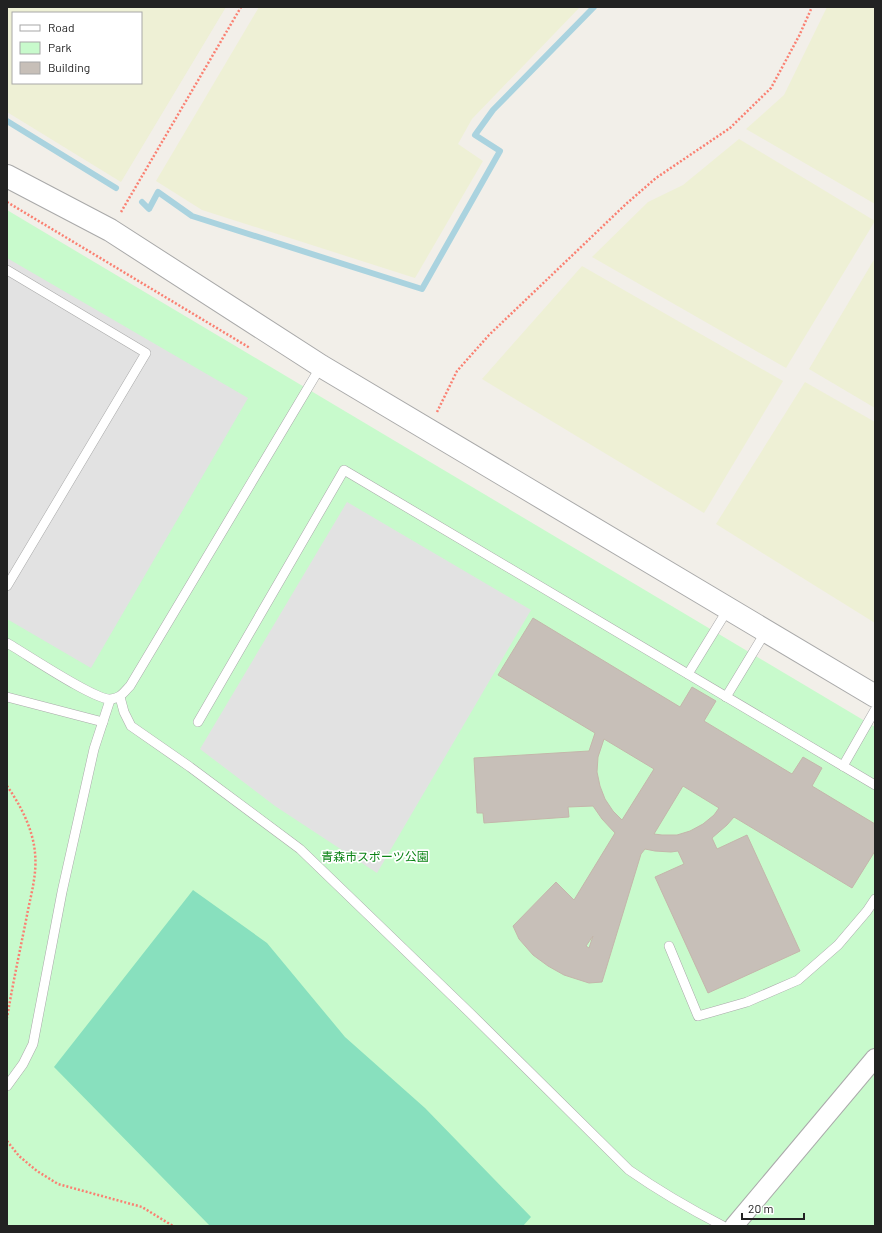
<svg xmlns="http://www.w3.org/2000/svg" width="882" height="1233" viewBox="0 0 882 1233" font-family="Barlow,'Noto Sans JP',sans-serif">
	<style>
		.farmland { fill: #eef0d5; fill-rule: evenodd }
		.park { fill: #c8facc }
		.pitch { fill: #88e0be }
		.parking { fill: #e2e2e2 }
		.lines { fill: none; stroke-linecap: round; stroke-linejoin: round }
		.stream { stroke: #aad3df; stroke-width: 6 }
		.building { fill: #c7bfb8; stroke: #c4b6ab; fill-rule: evenodd }
		.service-casing { stroke: #a9a9a9; stroke-width: 10 }
		.minor-casing { stroke: #a9a9a9; stroke-width: 20 }
		.tertiary-casing { stroke: #a9a9a9; stroke-width: 24 }
		.path { stroke: #fa8072; stroke-width: 2.5; stroke-dasharray: 2 2; stroke-linecap: butt }
		.service { stroke: #fff; stroke-width: 9 }
		.minor { stroke: #fff; stroke-width: 18 }
		.tertiary { stroke: #fff; stroke-width: 22 }
		.labels { text-anchor: middle; stroke-width: 3.5; stroke-linejoin: round; paint-order: stroke }
		.park-label { font-size: 12px; fill: #0c8416; stroke: #fff }
	</style>
	<rect width="100%" height="100%" fill="#f2efe9"/>
	<g class="farmland">
		<path d="M7,7h219l-105,175 -114,-70zM13,13h128v70h-128z"/>
		<polygon points="259,7 580,7 472,119 458,144 483,161 415,278 202,210 156,181"/>
		<polygon points="827,7 875,7 875,204 746,129 784,95"/>
		<polygon points="739,139 875,221 786,368 592,257 648,202 683,185"/>
		<polygon points="875,258 875,408 809,369"/>
		<polygon points="582,266 783,381 704,513 482,379"/>
		<polygon points="805,382 875,422 875,623 716,524"/>
	</g>
	<polygon class="park" points="7,210 875,727 875,1226 7,1226"/>
	<polygon class="pitch" points="193,890 267,943 345,1037 425,1108 531,1217 523,1226 210,1226 54,1067"/>
	<g class="parking">
		<polygon points="7,258 248,398 91,668 7,619"/>
		<polygon points="347,502 531,610 377,873 275,806 200,749"/>
	</g>
	<g class="lines">
		<g class="stream">
			<polyline points="7,121 116,188"/>
			<polyline points="142,202 149,209 158,192 192,216 422,289 500,151 475,135 493,110 594,7"/>
		</g>
	</g>
	<path class="building" d="M533,618l147,89 12,-20 24,14 -12,20 88,53 11,-17 19,11 -10,18 63,38v27l-23,37 -118,-71 -7,8 -15,13 5,11 30,-14 53,116 -92,42 -53,-116 29,-13 -6,-13 -7,1 -16,-1 -10,-2 -4,5 -39,128 -13,1 -25,-8 -16,-9 -15,-11 -14,-16 -6,-13 43,-44 18,18 41,-67 -13,-14 -9,-13 -25,1 1,10 -85,6 -1,-10h-6l-3,-55 115,-7 6,-18 -97,-58zM604,739l50,30 -32,51 -9,-9 -8,-12 -5,-13 -3,-14 1,-15zM683,786l36,22 -5,7 -11,9 -13,7 -13,4h-15l-8,-1zM593,936l-4,12 -3,-2z"/>
	<g class="lines">
		<g class="service-casing">
			<g id="service">
				<polyline points="7,270 146,353 7,586"/>
				<path d="M7,643c18,10 87,57 103,56 10,0 14,-7 20,-13l191,-320"/>
				<polyline points="688,674 728,609"/>
				<polyline points="7,697 103,722"/>
				<path d="M120,697l4,15 7,14 59,41 110,82 170,164 159,157c30,21 61,39 94,56"/>
				<polyline points="726,697 766,631"/>
				<polyline points="198,722 344,470 875,785"/>
				<polyline points="843,766 875,710"/>
				<polyline points="669,946 698,1016 747,1002 798,980 838,945 867,911 875,899"/>
				<polyline points="7,1086 23,1064 33,1044 62,892 94,749 110,700"/>
			</g>
		</g>
		<g class="minor-casing">
			<polyline id="minor" points="734,1226 875,1058"/>
		</g>
		<g class="tertiary-casing">
			<polyline id="tertiary" points="7,176 110,230 321,366 875,696"/>
		</g>
		<g class="path">
			<polyline points="7,202 250,348"/>
			<polyline points="121,212 241,7"/>
			<polyline points="437,412 457,371 489,335 626,204 656,178 730,128 771,88 799,36 812,7"/>
			<path d="M7,786c13,18 26,43 28,67 2,19 -3,38 -7,57 -7,36 -15,72 -21,108"/>
			<polyline points="7,1141 19,1156 37,1171 58,1184 142,1207 173,1226"/>
		</g>
		<use href="#service" class="service"/>
		<use href="#minor" class="minor"/>
		<use href="#tertiary" class="tertiary"/>
	</g>
	<g class="labels">
		<g class="park-label">
			<text x="375" y="861">青森市スポーツ公園</text>
		</g>
	</g>
	<rect width="882" height="1233" fill="none" stroke="#222222" stroke-width="16"/>
	<rect x="12" y="12" width="130" height="72" fill="#ffffff" stroke="#a7a7a7"/>
	<rect x="20" y="25" width="20" height="6" fill="#ffffff" stroke="#a7a7a7"/>
	<text x="48" y="32" font-size="12" fill="#222222">Road</text>
	<rect x="20" y="42" width="20" height="12" fill="#c8facc" stroke="#a7a7a7"/>
	<text x="48" y="52" font-size="12" fill="#222222">Park</text>
	<rect x="20" y="62" width="20" height="12" fill="#c7bfb8" stroke="#a7a7a7"/>
	<text x="48" y="72" font-size="12" fill="#222222">Building</text>
	<path d="M742 1213v6h62v-6" fill="none" stroke="#222222" stroke-width="2"/>
	<text x="748" y="1213" font-size="12" fill="#222222" stroke="#ffffff" stroke-width="3" paint-order="stroke">20 m</text>
</svg>
